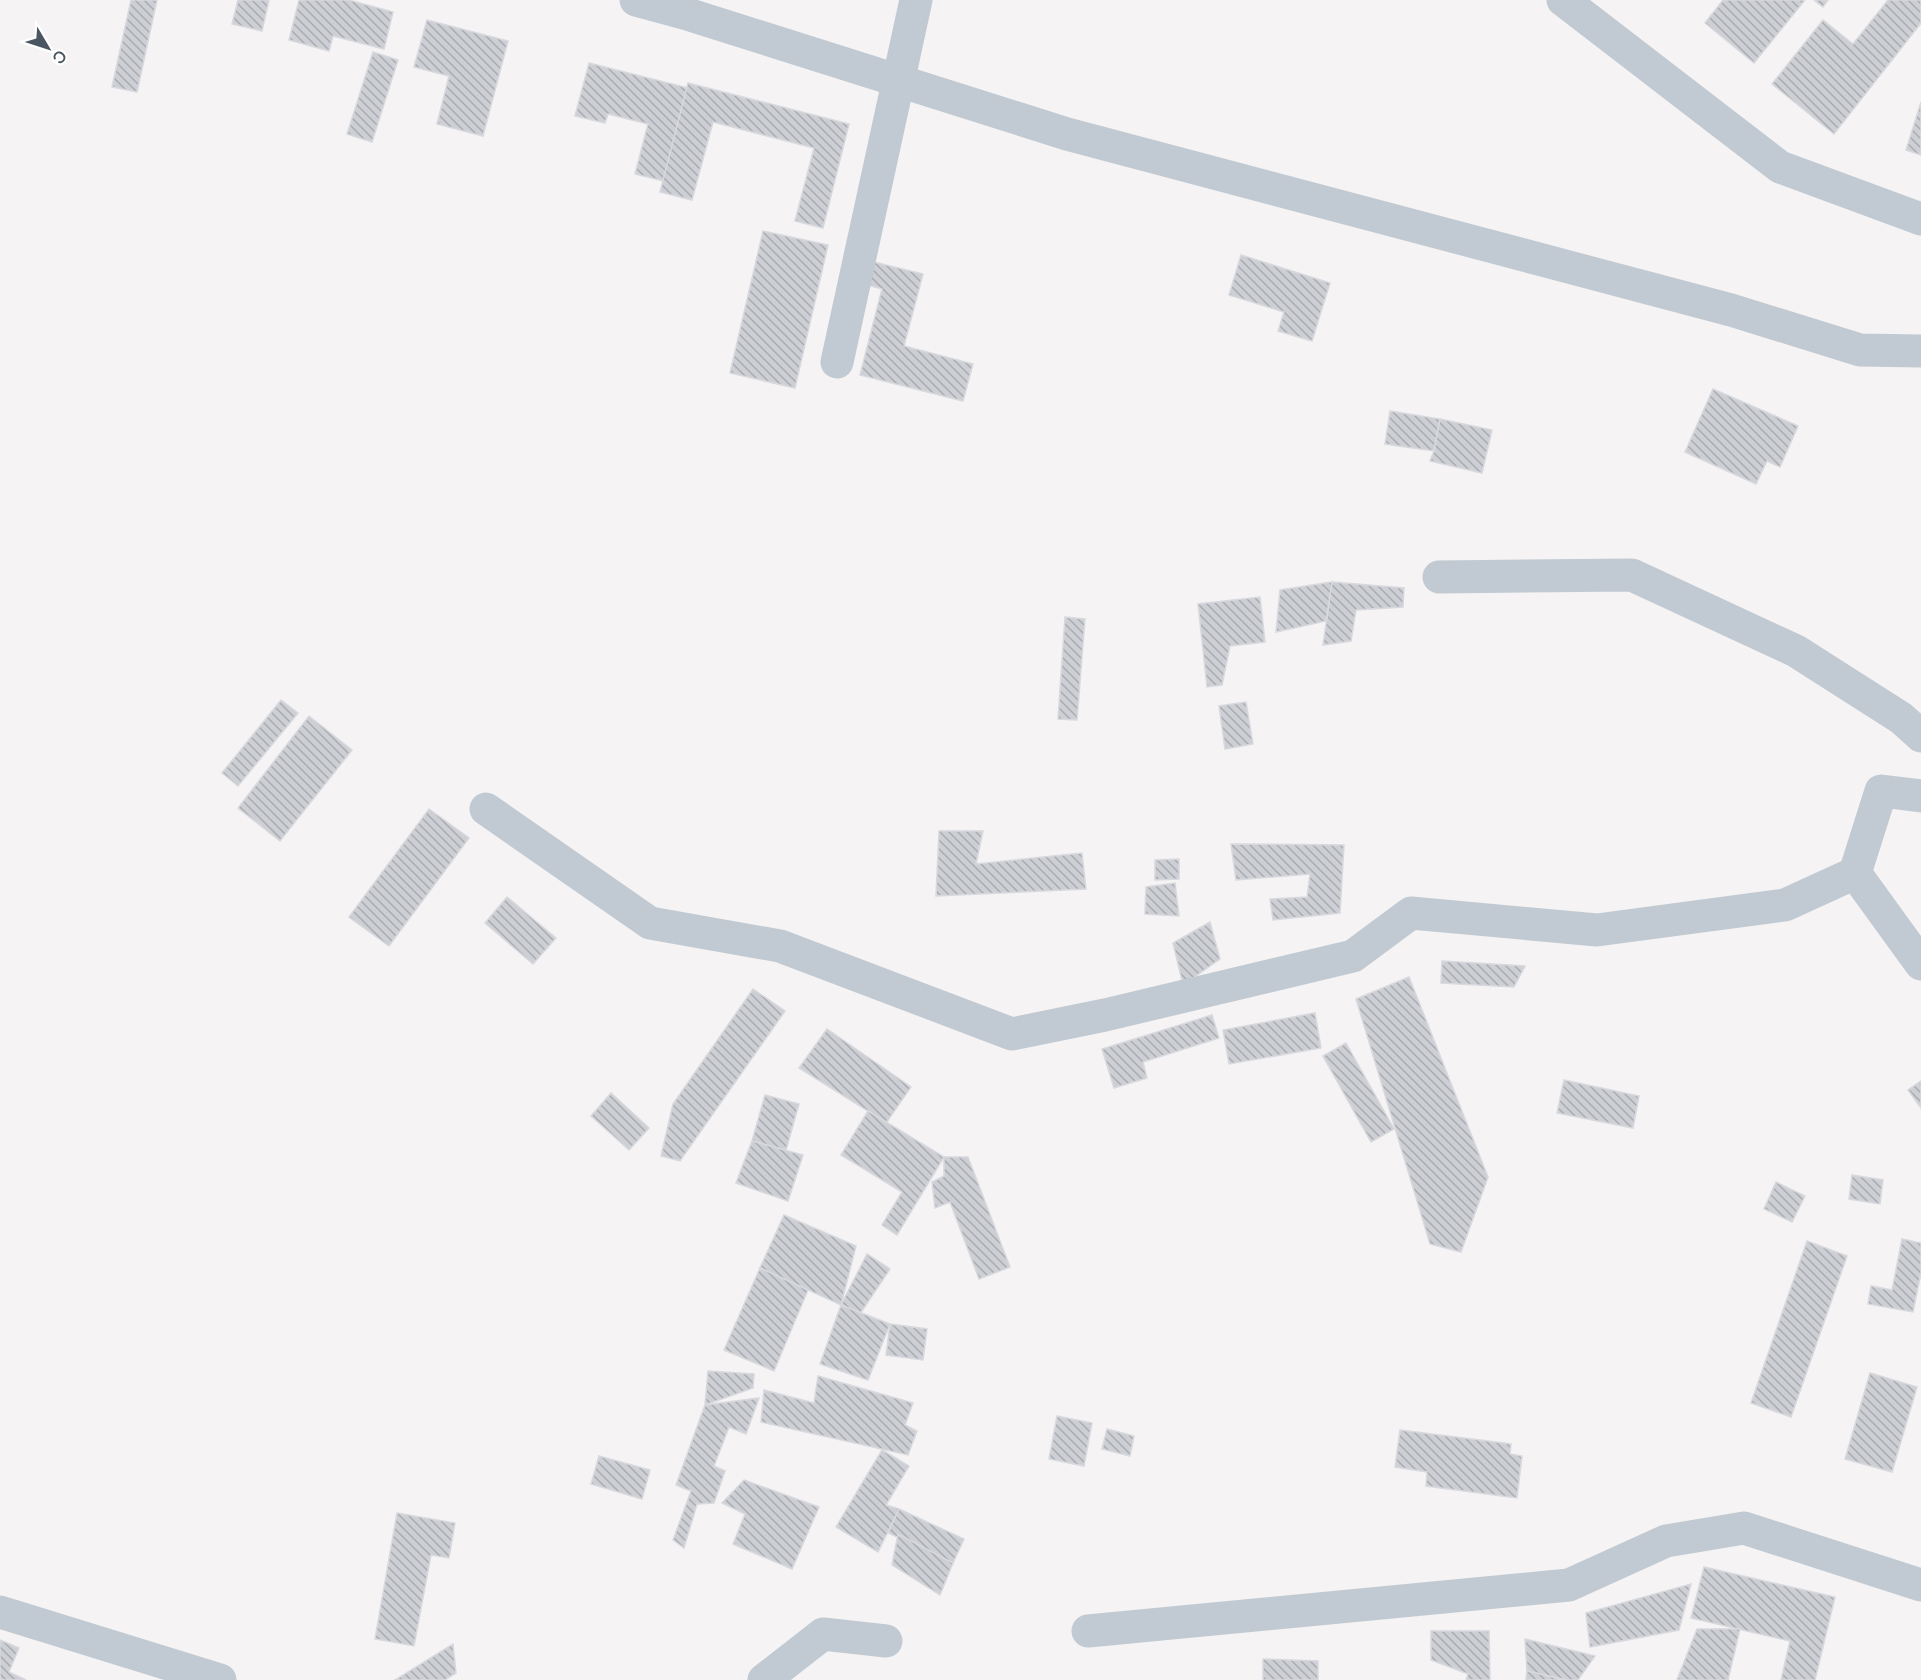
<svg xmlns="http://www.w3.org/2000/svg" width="1921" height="1680" viewBox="0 0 1921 1680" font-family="Manrope,sans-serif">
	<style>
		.building { fill: url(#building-back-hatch); stroke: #d7d9de; stroke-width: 1.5 }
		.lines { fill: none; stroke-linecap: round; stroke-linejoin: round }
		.minor { stroke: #c1cad2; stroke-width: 33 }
	</style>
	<defs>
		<pattern id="building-back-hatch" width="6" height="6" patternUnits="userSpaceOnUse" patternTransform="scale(1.5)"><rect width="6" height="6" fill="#cdcfd5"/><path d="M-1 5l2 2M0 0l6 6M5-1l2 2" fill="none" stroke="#a8abb0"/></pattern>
	</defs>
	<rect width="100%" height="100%" fill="#f5f3f3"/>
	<g class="building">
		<polygon points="131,0 157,0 137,92 112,87"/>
		<polygon points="238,0 269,0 262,31 232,24"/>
		<polygon points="299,0 349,0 393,12 384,49 333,36 329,51 289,40"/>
		<polygon points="1723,0 1805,0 1754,63 1705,23"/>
		<polygon points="1814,0 1828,0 1823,7"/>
		<polygon points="1888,0 1921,0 1921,23 1834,134 1772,84 1823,20 1853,44"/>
		<polygon points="427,20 508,41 483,136 437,124 449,76 414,67"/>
		<polygon points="373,52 398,60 372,142 347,134"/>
		<polygon points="589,63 700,91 676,184 635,174 648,124 608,114 605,123 575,116"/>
		<polygon points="688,83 849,124 823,228 795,221 814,148 713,122 692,200 660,192"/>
		<polygon points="1921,102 1921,155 1906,150"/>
		<polygon points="763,231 828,245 795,388 730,373"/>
		<polygon points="1241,255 1330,283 1312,341 1278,331 1284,312 1229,295"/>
		<polygon points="874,262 923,274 904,346 973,364 963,401 860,375 882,289 868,285"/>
		<polygon points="1713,389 1798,426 1780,467 1767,461 1756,484 1685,452"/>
		<polygon points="1390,411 1440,419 1434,451 1385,444"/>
		<polygon points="1440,419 1492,430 1482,473 1430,461 1434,451"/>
		<polygon points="1332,582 1404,588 1403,607 1356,610 1351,641 1323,645"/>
		<polygon points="1332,582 1326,621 1276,632 1280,590"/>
		<polygon points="1260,597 1265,642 1230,646 1222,685 1207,687 1198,604"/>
		<polygon points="1065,617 1085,619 1077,720 1058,719"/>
		<polygon points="281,700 298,713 238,786 222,773"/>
		<polygon points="1246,702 1253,744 1225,749 1219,706"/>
		<polygon points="309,716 352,750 280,841 238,808"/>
		<polygon points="429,809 469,838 389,946 349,917"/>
		<polygon points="939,831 983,831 976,864 1082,853 1086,889 936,896"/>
		<polygon points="1231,844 1344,845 1340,913 1273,920 1270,899 1307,897 1310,874 1236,880"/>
		<polygon points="1179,859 1179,879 1155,880 1155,860"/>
		<polygon points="1175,883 1179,916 1145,914 1146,887"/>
		<polygon points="507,897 556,938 533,964 485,923"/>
		<polygon points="1210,922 1220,959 1183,985 1173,943"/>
		<polygon points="1442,961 1525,966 1514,987 1441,983"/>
		<polygon points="1409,977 1488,1177 1461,1252 1430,1244 1356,999"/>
		<polygon points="753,989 785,1011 680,1161 661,1156 673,1104"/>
		<polygon points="1315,1013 1321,1048 1229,1064 1223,1030"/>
		<polygon points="1212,1015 1219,1038 1143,1062 1147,1078 1114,1088 1102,1049"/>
		<polygon points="827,1029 911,1087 884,1126 868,1111 799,1068"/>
		<polygon points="1346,1043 1394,1129 1371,1142 1323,1056"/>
		<polygon points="1564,1080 1639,1096 1633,1128 1557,1113"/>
		<polygon points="1921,1081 1921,1108 1908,1090"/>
		<polygon points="611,1093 649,1128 629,1150 591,1116"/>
		<polygon points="765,1095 799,1104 786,1150 752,1141"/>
		<polygon points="868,1111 944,1157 897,1235 882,1225 902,1192 841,1155"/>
		<polygon points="752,1141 803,1155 788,1201 736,1183"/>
		<polygon points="944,1157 968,1157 1010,1267 979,1279 950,1202 935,1208 932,1182 944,1176"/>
		<polygon points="1852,1175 1883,1180 1880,1204 1849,1199"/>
		<polygon points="1776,1182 1805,1196 1792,1222 1764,1209"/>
		<polygon points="784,1215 856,1246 841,1305 760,1268"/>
		<polygon points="1902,1239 1921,1243 1921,1273 1913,1312 1868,1304 1871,1286 1892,1290"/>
		<polygon points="1807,1241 1847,1256 1791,1417 1751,1403"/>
		<polygon points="867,1254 890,1269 860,1314 841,1305"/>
		<polygon points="760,1268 808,1290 774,1371 724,1350"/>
		<polygon points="841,1305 890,1324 868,1380 820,1364"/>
		<polygon points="890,1324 927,1329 923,1360 886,1355"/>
		<polygon points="708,1371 754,1374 753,1388 705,1405"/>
		<polygon points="1870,1373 1917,1387 1892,1472 1845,1459"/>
		<polygon points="818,1376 913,1403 905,1425 917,1431 908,1455 761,1422 764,1390 814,1403"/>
		<polygon points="759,1398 746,1434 729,1427 714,1466 725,1471 714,1503 697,1504 684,1548 673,1540 691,1491 676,1485 705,1405"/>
		<polygon points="1057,1416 1092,1423 1084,1466 1049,1459"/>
		<polygon points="1107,1429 1134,1436 1130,1456 1102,1449"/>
		<polygon points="1400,1430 1511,1444 1510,1454 1522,1456 1517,1498 1426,1486 1427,1472 1395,1467"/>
		<polygon points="882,1450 909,1466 886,1505 899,1509 878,1552 836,1527"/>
		<polygon points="599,1456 650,1470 642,1499 591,1484"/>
		<polygon points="744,1480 819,1507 792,1569 733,1544 745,1514 722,1503"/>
		<polygon points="899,1509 964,1539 953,1563 888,1533"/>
		<polygon points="397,1513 455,1523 449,1558 431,1555 414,1646 375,1639"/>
		<polygon points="898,1534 953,1563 940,1595 892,1565"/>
		<polygon points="1704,1567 1835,1597 1815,1680 1781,1680 1790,1641 1691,1618"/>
		<polygon points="1691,1584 1679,1630 1590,1647 1586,1613"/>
		<polygon points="1697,1629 1740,1629 1728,1680 1677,1680"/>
		<polygon points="1431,1631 1489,1631 1490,1680 1466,1680 1468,1674 1431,1660"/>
		<polygon points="1525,1639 1595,1656 1578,1680 1566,1680 1527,1671"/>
		<polygon points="0,1640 19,1648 9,1672 26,1680 0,1680"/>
		<polygon points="453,1644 456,1673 445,1680 395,1680"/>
		<polygon points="1263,1659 1318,1661 1318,1680 1263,1680"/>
		<polygon points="1527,1671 1566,1680 1526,1680"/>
	</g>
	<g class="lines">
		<g class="minor">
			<polyline points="636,0 684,13 1067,134 1731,310 1860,350 1921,351"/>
			<polyline points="1563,0 1780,167 1921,219"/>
			<polyline points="837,362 916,0"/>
			<polyline points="1439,577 1632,575 1796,651 1901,718 1921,736"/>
			<polyline points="1921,796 1881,791 1855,873 1921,964"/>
			<polyline points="486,809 650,923 780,946 1012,1034 1105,1015 1353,956 1411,913 1597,930 1785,905 1855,873"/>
			<polyline points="0,1612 220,1680"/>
			<polyline points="1088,1631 1569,1585 1666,1541 1744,1528 1921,1585"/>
			<polyline points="764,1680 823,1634 886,1641"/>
		</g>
	</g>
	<g transform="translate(48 48) rotate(129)" stroke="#ffffff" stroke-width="4.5" paint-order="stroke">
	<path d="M0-4.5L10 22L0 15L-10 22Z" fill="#4a5661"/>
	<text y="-9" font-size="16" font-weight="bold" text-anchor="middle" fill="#4a5661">С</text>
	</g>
</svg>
